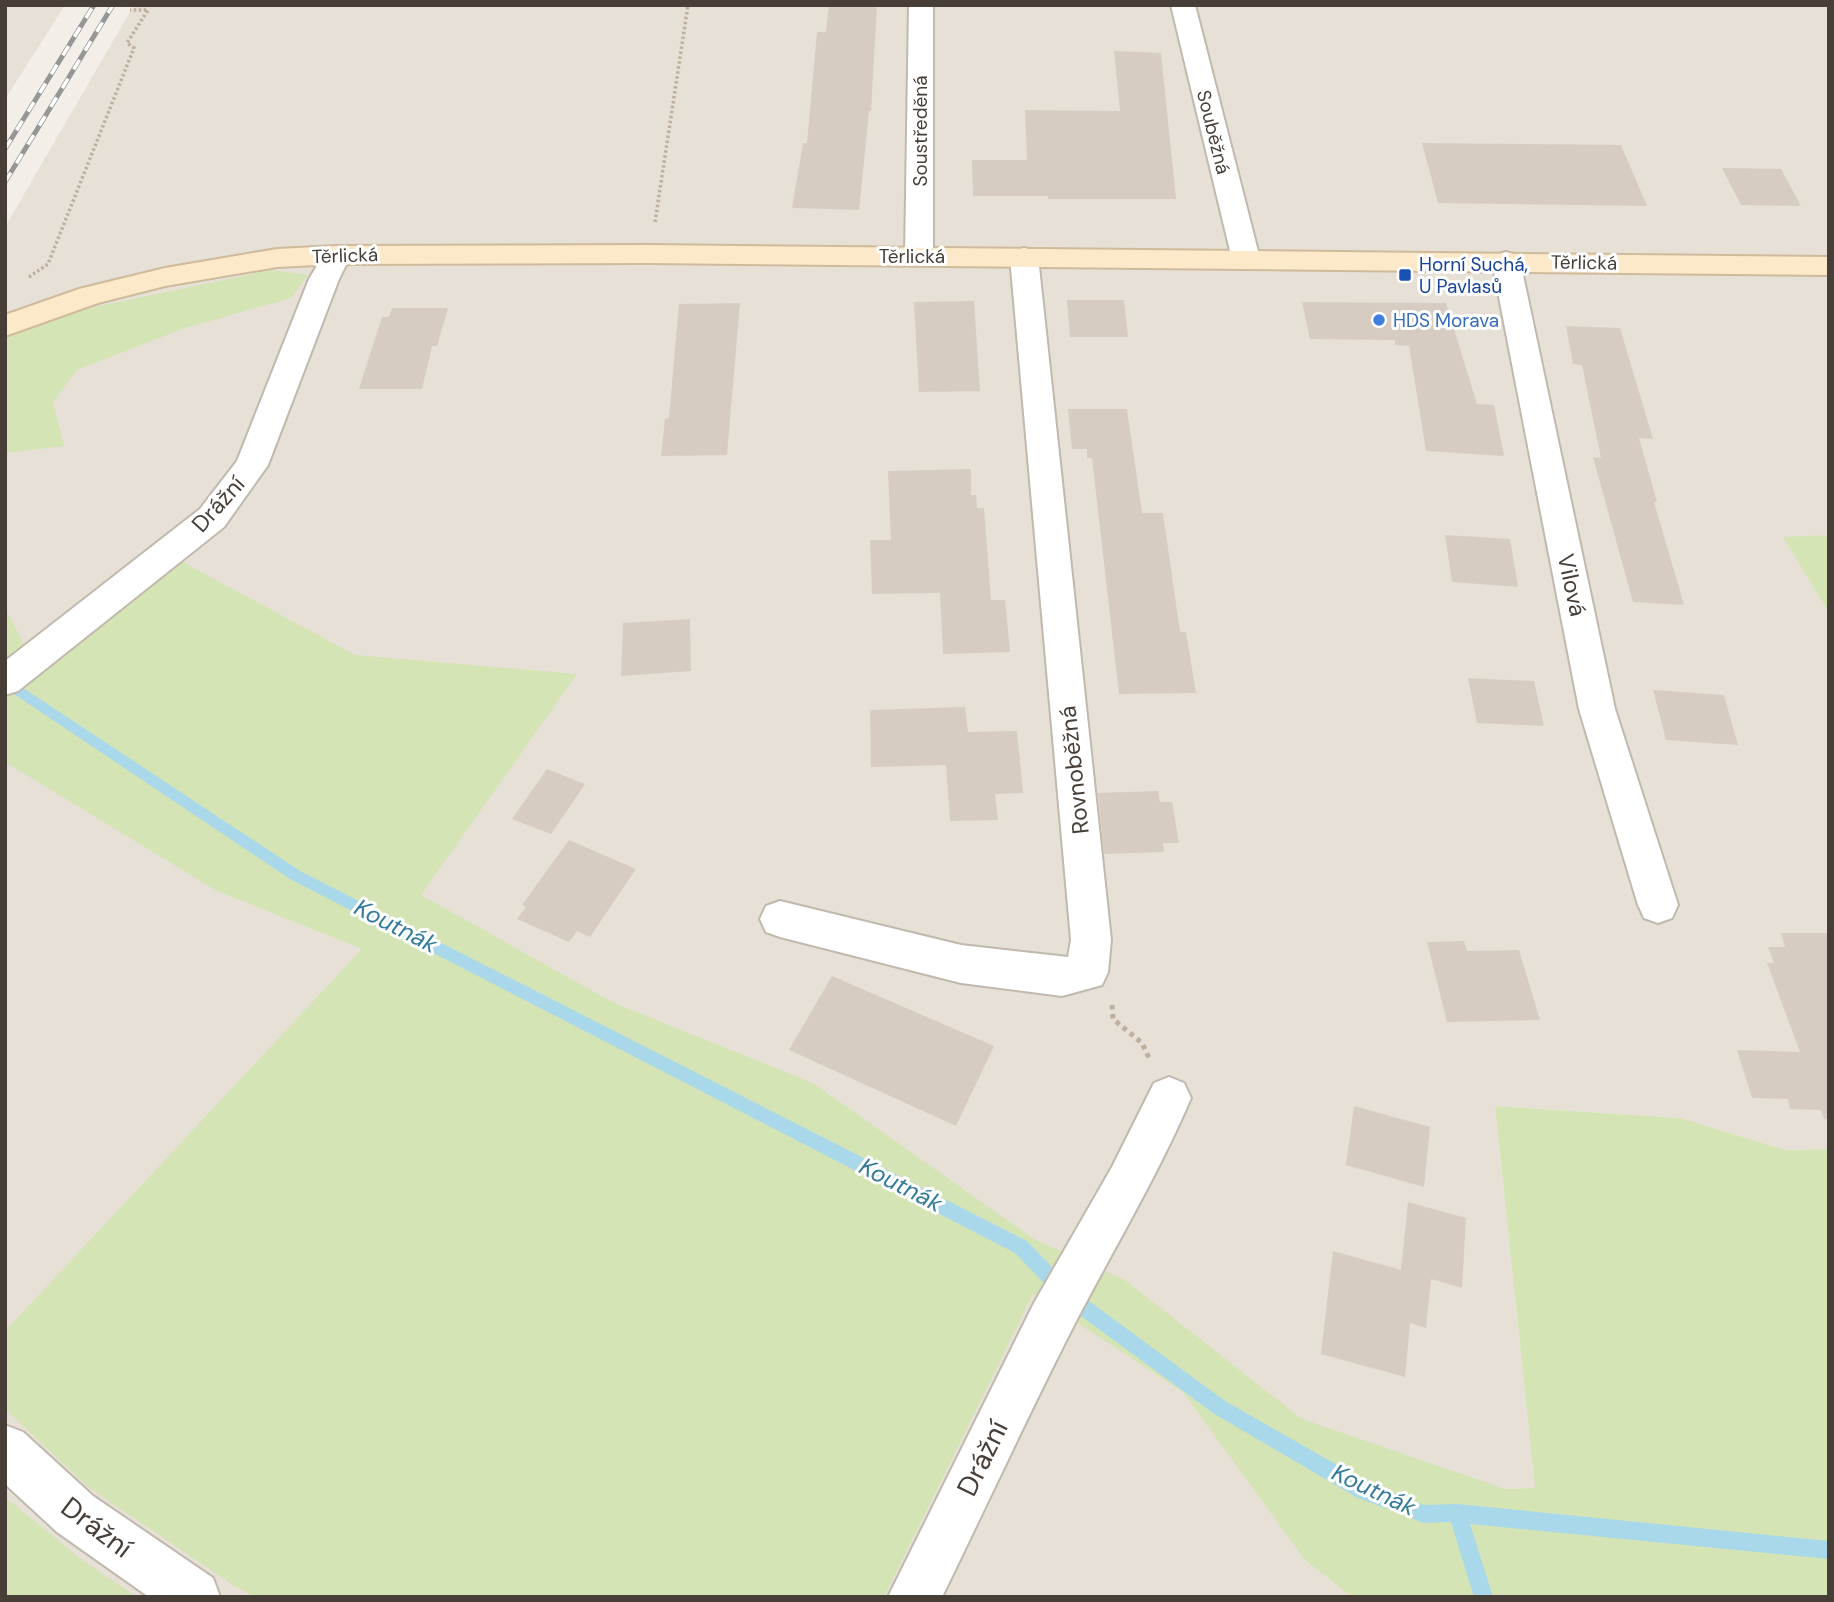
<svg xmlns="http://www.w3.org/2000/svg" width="1834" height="1602" viewBox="0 0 1834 1602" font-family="'DM Sans',sans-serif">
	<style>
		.residential { fill: #e6e0d7 }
		.green { fill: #d4e4b4 }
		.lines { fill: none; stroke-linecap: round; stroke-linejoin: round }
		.stream { fill: #a9d8eb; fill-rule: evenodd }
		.building { fill: #d7ccc1 }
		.street-casing { stroke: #c1b8ae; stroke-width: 4 }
		.secondary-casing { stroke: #cfbb9b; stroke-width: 4 }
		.path-far1 { stroke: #beaf9e; stroke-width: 3.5; stroke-dasharray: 2.5 2.5; stroke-linecap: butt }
		.path { stroke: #beaf9e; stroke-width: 5; stroke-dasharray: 4.5 4.5; stroke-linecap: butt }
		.street { fill: #fff; fill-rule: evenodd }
		.secondary { fill: #fbe9ca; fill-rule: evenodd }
		.rail-casing { stroke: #969696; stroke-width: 5 }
		.rail { stroke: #fff; stroke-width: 3.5; stroke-dasharray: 11; stroke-linecap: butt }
		.transit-dot { fill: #1a4fb4; stroke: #fff; stroke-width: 2.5 }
		.shop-dot { fill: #3f7fe0; stroke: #fff; stroke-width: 2.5 }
		.labels { text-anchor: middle; stroke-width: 6; stroke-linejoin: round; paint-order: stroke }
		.far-street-label { font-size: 19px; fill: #463e37; stroke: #fff }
		.far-transit-label { font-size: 19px; fill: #164399; stroke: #fff; text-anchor: start }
		.far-shop-label { font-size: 19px; fill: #366cbe; stroke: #fff; text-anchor: start }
		.street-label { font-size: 23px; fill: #463e37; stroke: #fff }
		.water-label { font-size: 24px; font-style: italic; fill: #347b9b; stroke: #fff }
		.near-street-label { font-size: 28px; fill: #463e37; stroke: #fff }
	</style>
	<rect width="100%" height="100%" fill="#f3eee8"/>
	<g class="residential">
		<polygon points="5,5 65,5 5,99"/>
		<polygon points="134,5 1829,5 1829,535 1784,538 1829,613 1829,1149 1786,1150 1680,1118 1495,1106 1535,1488 1505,1489 1305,1560 1352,1597 5,1597 5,227"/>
	</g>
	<g class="green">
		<polygon points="271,270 308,275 291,298 182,329 77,370 53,402 64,446 5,453 5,338 80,310"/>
		<polygon points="1829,535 1829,613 1783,537"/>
		<polygon points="179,560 355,655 577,674 421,895 612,1002 813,1083 1034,1239 1125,1280 1302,1419 1505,1489 1535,1488 1495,1106 1680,1118 1786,1150 1829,1149 1829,1597 1352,1597 1305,1560 1183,1392 1033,1294 884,1597 256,1597 236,1587 88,1487 5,1409 5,1331 362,949 217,891 5,762 5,608 37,669"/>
		<polygon points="5,1497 82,1560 137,1597 5,1597"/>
	</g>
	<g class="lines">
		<polygon class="stream" points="5,676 300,871 1027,1241 1074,1290 1225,1401 1369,1483 1424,1505 1457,1504 1829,1541 1829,1559 1470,1524 1493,1597 1474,1597 1451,1522 1424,1523 1356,1497 1213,1413 1062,1302 1015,1253 290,879 5,688"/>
	</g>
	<g class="building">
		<polygon points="829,5 877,5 871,111 869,111 859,210 792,208 803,143 807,143 817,32 826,32"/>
		<polygon points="1114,51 1161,53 1176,199 1048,199 1048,196 973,196 972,160 1027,160 1025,110 1120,111"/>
		<polygon points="1422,143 1621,145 1647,206 1438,203"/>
		<polygon points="1722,168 1781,169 1801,206 1741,205"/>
		<polygon points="1067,300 1124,300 1128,337 1070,337"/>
		<polygon points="974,301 980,391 919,392 914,302"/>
		<polygon points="1302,302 1446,303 1477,404 1494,405 1504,456 1426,451 1409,346 1395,345 1395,340 1310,339"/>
		<polygon points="740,303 727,455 661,456 665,419 669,418 679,304"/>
		<polygon points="392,308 448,308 437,346 432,346 422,389 359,389 382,317 389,317"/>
		<polygon points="1566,326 1620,328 1653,439 1639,438 1657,502 1654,502 1684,605 1633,602 1593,457 1601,458 1582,365 1573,364"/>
		<polygon points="1068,409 1127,409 1142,513 1163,513 1180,632 1186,632 1196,693 1119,694 1092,458 1087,458 1087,449 1072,449"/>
		<polygon points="971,469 971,495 976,495 977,508 984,508 991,600 1005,600 1010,652 943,654 940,593 872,594 870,540 891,540 888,471"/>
		<polygon points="1445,535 1510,539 1518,587 1452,582"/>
		<polygon points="690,619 691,671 621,676 623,623"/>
		<polygon points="1468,678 1534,681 1544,726 1477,723"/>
		<polygon points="1653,690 1724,695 1738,745 1666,740"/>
		<polygon points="965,707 968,732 1017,731 1023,793 995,794 998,820 950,821 946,765 871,767 870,710"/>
		<polygon points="547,769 585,784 551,834 512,819"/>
		<polygon points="1158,791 1160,802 1172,802 1179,843 1163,843 1164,852 1104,854 1098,793"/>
		<polygon points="569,840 636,869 590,937 577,931 569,942 517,919 526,907 522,905"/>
		<polygon points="1781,933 1829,933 1829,1118 1824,1119 1821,1110 1790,1109 1788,1099 1752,1098 1737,1050 1800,1052 1767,963 1774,963 1768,947 1785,947"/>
		<polygon points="1464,941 1467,951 1519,950 1540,1020 1447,1022 1427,942"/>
		<polygon points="832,976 994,1046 956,1126 789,1050"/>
		<polygon points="1354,1106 1430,1127 1424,1187 1346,1165"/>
		<polygon points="1408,1202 1466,1218 1462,1288 1431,1279 1426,1328 1410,1323 1405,1377 1321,1354 1333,1251 1401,1270"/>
	</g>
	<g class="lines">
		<g class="street-casing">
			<g id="street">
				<polygon points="909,5 933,5 933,256 929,262 919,265 909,262 905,256"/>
				<polygon points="1171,5 1195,5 1260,259 1256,265 1246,268 1236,265 1232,259"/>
				<polygon points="337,246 347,249 351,255 339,279 268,465 224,527 18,691 5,695 5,661 200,509 237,461 309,279 327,249"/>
				<polygon points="1024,248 1034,251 1038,257 1111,940 1108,972 1102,985 1062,996 961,983 780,937 766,932 760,919 766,906 780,901 961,945 1068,957 1071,940 1010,257 1014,251"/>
				<polygon points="1506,252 1516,255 1520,261 1615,709 1678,905 1672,918 1658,923 1644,918 1638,905 1579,709 1492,261 1496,255"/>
				<path d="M1169,1077l15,6 7,15c-36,84 -83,160 -124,241 -43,85 -83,172 -125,258h-54l146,-294 78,-136 42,-84z"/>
				<polygon points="5,1425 23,1432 93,1496 213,1578 220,1597 149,1597 57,1532 5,1484"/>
			</g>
		</g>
		<g class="secondary-casing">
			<polygon id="secondary" points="649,245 1829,257 1829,275 649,263 337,264 277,267 165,286 98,303 5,336 5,315 79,289 165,268 277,249 337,246"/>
		</g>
		<g class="path-far1">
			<polyline points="655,222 688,5"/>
			<polyline points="29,277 48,264 134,48 127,43 148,10 130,10"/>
		</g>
		<polyline class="path" points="1112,1005 1113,1019 1142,1043 1149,1058"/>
		<use href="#street" class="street"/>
		<use href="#secondary" class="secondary"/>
		<g class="rail-casing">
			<g id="rail">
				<polyline points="5,149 94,5"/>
				<polyline points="5,182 113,5"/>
			</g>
		</g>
		<use href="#rail" class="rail"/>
	</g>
	<rect class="transit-dot" x="1398" y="268" width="14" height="14" rx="3.5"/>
	<circle class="shop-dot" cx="1379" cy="320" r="7"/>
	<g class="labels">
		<g class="far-street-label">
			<text transform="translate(920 131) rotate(-90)" y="7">Soustředěná</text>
			<text transform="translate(1214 132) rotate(76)" y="7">Souběžná</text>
			<text transform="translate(345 255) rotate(-2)" y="7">Těrlická</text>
			<text x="912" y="263">Těrlická</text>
			<text transform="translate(1584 262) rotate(1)" y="7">Těrlická</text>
		</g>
		<g class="far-transit-label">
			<text x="1419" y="271">Horní Suchá,<tspan x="1419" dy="22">U Pavlasů</tspan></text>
		</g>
		<g class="far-shop-label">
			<text x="1393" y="327">HDS Morava</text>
		</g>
		<g class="street-label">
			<text transform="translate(218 504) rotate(-48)" y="8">Drážní</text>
			<text transform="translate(1572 585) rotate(78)" y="8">Vilová</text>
			<text transform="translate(1074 770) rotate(-96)" y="8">Rovnoběžná</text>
		</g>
		<g class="water-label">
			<text transform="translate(396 926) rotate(27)" y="8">Koutnák</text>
			<text transform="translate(901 1185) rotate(27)" y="8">Koutnák</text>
			<text transform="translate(1374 1490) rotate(25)" y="8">Koutnák</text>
		</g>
		<g class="near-street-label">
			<text transform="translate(982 1458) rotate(-64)" y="10">Drážní</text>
			<text transform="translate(97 1527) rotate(37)" y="10">Drážní</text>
		</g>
	</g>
	<rect width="1834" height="1602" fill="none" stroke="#463e37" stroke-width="14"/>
</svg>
